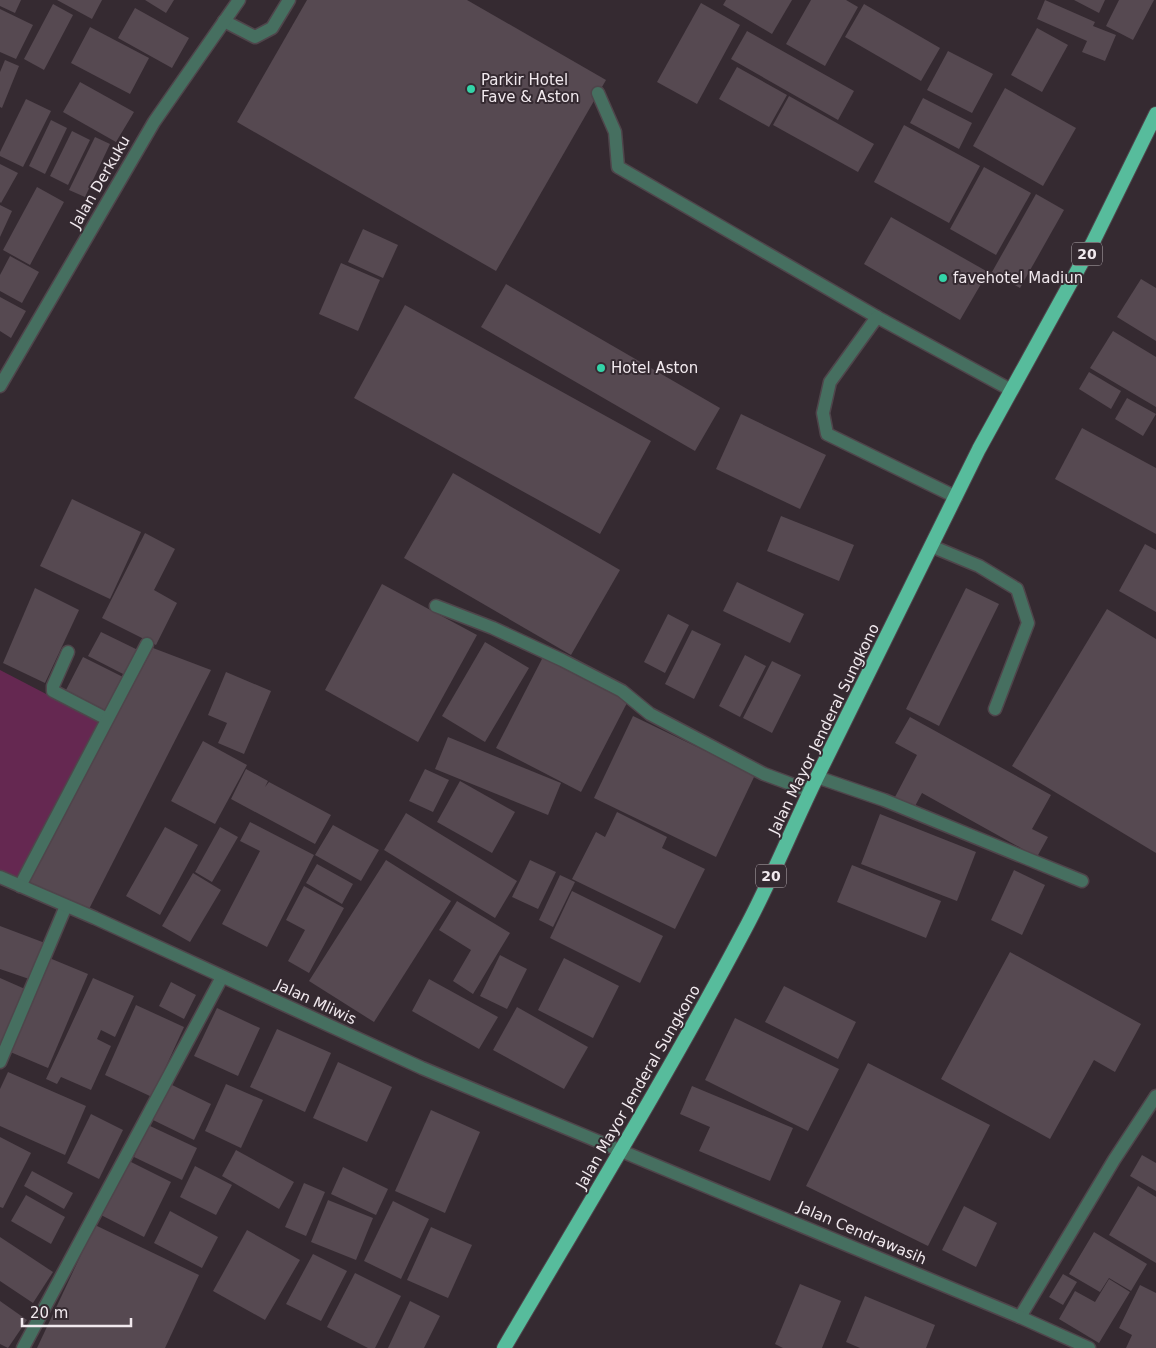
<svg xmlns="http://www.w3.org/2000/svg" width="1156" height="1348" viewBox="0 0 1156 1348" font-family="'DejaVu Sans',sans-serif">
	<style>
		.green { fill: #652851 }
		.building { fill: #564951 }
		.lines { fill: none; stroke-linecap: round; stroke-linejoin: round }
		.service-casing { stroke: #4f454b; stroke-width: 15 }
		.minor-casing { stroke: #4f454b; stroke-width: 15 }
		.tertiary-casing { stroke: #4f454b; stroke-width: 15 }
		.trunk-casing { stroke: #4f454b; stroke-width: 16 }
		.service { stroke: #466f60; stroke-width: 12 }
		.minor { stroke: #466f60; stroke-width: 12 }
		.tertiary { stroke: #466f60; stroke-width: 12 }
		.trunk { stroke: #57bc9c; stroke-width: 14 }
		.poi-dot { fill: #33d4a8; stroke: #352a31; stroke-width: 2 }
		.labels { text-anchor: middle; stroke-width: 4; stroke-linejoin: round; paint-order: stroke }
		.shield { fill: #352a31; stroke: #b9b0b5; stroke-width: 1 }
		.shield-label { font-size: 14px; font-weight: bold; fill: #f1e9ee }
		.poi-label { font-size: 15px; fill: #f1e9ee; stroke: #352a31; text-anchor: start }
		.street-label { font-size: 15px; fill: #f1e9ee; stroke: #352a31 }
	</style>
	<rect width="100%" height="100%" fill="#352a31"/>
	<polygon class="green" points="0,670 100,722 18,882 0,874"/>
	<g class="building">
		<polygon points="0,0 21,0 15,13 0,6"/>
		<polygon points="57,0 102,0 92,19"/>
		<polygon points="145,0 174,0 166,13"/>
		<polygon points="307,0 467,0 606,80 496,271 237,122"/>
		<polygon points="726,0 792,0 772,34 723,5"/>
		<polygon points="811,0 846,0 858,7 825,66 786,44"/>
		<polygon points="1045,0 1095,22 1093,26 1116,35 1105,61 1082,52 1087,41 1037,19"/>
		<polygon points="1074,0 1105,0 1099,13"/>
		<polygon points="1119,0 1154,0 1133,40 1106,26"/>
		<polygon points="701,3 740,25 697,104 657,82"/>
		<polygon points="53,4 73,15 44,70 24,59"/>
		<polygon points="864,4 940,48 921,81 845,37"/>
		<polygon points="135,8 189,38 172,68 118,38"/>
		<polygon points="0,9 33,25 16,59 0,52"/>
		<polygon points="90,27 149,58 130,94 71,63"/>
		<polygon points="1037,28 1068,45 1042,92 1011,75"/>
		<polygon points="747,31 854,91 838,120 731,59"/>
		<polygon points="948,51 993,74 972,113 927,90"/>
		<polygon points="5,60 19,66 2,108 0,107 0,72"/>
		<polygon points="737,67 787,95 769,127 719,99"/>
		<polygon points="80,82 134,112 116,142 63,112"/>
		<polygon points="1005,88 1076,128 1043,186 973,146"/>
		<polygon points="789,96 874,144 858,172 773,125"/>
		<polygon points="923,98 972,123 959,149 910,123"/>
		<polygon points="26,99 51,111 23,167 0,156 0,152"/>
		<polygon points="51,120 67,128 45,174 29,166"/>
		<polygon points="904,125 980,166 949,223 874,182"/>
		<polygon points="72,131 90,140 68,185 50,176"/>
		<polygon points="95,137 110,144 85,197 69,190"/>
		<polygon points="0,164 18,173 1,203 0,202"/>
		<polygon points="984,167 1031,193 996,255 950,229"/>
		<polygon points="37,187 64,202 30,265 3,250"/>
		<polygon points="1036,194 1064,210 1020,288 992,272"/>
		<polygon points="0,205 12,211 0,237"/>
		<polygon points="891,217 988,272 960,320 864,264"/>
		<polygon points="363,229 398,245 383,278 348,262"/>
		<polygon points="10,256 39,272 22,303 0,291 0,275"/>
		<polygon points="341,263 380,280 358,331 319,314"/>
		<polygon points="1141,279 1156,288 1156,341 1117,317"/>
		<polygon points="506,284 720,408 695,451 481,327"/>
		<polygon points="0,297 26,311 11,338 0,331"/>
		<polygon points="405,305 651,441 600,534 354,398"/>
		<polygon points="1113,331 1156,357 1156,407 1090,368"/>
		<polygon points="1089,372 1121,391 1111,409 1079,389"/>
		<polygon points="1127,398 1156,414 1143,436 1115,419"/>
		<polygon points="741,414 826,455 800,509 716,469"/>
		<polygon points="1082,428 1156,468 1156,534 1055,479"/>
		<polygon points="453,473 620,570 571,655 404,558"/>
		<polygon points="72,499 141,532 110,599 40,566"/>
		<polygon points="781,516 854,545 839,581 767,551"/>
		<polygon points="145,533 175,549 154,590 177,603 156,645 102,618"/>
		<polygon points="1145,544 1156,550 1156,612 1119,591"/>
		<polygon points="737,582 804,614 790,643 723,611"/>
		<polygon points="382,584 477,635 418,742 325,690"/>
		<polygon points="35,588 79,610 45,683 3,663"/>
		<polygon points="966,588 999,604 939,726 906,709"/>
		<polygon points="1107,609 1156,639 1156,853 1012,766"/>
		<polygon points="668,614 689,625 665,673 644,662"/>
		<polygon points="692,630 721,644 694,699 665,684"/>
		<polygon points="101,632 140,651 127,676 88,656"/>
		<polygon points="485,642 529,668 485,742 442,716"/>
		<polygon points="153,648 211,670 88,911 27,882"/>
		<polygon points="745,655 766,666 740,717 719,706"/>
		<polygon points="83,657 125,678 108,712 66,690"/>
		<polygon points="543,657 628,701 581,792 496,748"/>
		<polygon points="772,661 801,675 772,733 743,718"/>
		<polygon points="226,672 271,691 244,754 218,743 227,723 208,715"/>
		<polygon points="633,716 755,775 716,857 594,798"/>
		<polygon points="910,717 1051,795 1032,829 1048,837 1037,857 922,793 914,808 895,797 917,755 895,743"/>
		<polygon points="448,737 561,783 548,815 435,769"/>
		<polygon points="203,741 247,765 215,824 171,801"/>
		<polygon points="246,769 268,781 265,787 269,782 331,815 315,844 231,799"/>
		<polygon points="425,769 449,780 433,812 409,801"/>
		<polygon points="460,781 515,812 492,853 437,822"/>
		<polygon points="617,812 667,837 662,848 705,869 675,929 572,879 596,832 605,837"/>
		<polygon points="406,813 517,881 495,918 384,850"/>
		<polygon points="880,814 976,852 957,901 861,864"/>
		<polygon points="250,822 314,855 267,947 222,924 260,851 240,841"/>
		<polygon points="333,825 379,850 361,881 315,855"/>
		<polygon points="165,827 198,845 160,915 126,896"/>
		<polygon points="220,827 238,837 212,882 195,872"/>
		<polygon points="386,860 451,901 374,1022 309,981"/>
		<polygon points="530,860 556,872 538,909 512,897"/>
		<polygon points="317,864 353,884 342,904 306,883"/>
		<polygon points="852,865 941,901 926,938 837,902"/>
		<polygon points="1014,870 1045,885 1022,935 991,920"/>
		<polygon points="193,873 221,890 190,942 162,926"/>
		<polygon points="560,875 575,882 553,927 539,920"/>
		<polygon points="304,886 344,908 309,973 288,961 305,930 286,920"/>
		<polygon points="572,891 663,936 640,983 550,938"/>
		<polygon points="457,901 510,933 473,994 453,981 471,950 439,930"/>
		<polygon points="0,926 45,943 32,980 0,969"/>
		<polygon points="1010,952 1141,1024 1115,1072 1094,1060 1050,1139 941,1079"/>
		<polygon points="500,955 527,969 507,1009 480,996"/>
		<polygon points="47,957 88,974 48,1068 8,1051"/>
		<polygon points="564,958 619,986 593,1038 538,1010"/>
		<polygon points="0,978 25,989 1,1044 0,1043"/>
		<polygon points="93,978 134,996 115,1037 101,1030 97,1039 111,1046 91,1090 61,1077 57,1084 46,1079"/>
		<polygon points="429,979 498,1017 479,1049 412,1011"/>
		<polygon points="171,982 196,995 184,1019 159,1006"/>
		<polygon points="784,986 856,1022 838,1059 765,1022"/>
		<polygon points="136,1005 184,1027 152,1097 105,1075"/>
		<polygon points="517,1007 588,1047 564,1089 493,1050"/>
		<polygon points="217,1008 260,1028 238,1076 194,1056"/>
		<polygon points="735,1018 839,1069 808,1131 705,1080"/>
		<polygon points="277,1029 331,1053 305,1112 250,1087"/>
		<polygon points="338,1062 392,1087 367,1142 313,1118"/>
		<polygon points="868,1063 990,1125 928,1246 806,1186"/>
		<polygon points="8,1072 86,1106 65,1155 0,1126 0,1089"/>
		<polygon points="170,1084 211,1104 194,1140 153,1120"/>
		<polygon points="226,1084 263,1100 241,1148 205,1131"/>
		<polygon points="692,1086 793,1128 770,1181 699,1151 710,1127 680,1114"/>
		<polygon points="431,1110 480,1132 445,1213 395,1191"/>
		<polygon points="91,1114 123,1130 99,1179 67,1163"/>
		<polygon points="148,1125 197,1148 182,1180 134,1157"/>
		<polygon points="0,1137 31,1153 3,1208 0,1207"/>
		<polygon points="236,1150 294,1182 279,1209 222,1176"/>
		<polygon points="1142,1155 1156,1163 1156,1191 1130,1176"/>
		<polygon points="125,1159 171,1182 144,1237 99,1214"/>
		<polygon points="195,1166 232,1185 216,1215 180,1197"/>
		<polygon points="343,1167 388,1189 376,1215 331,1194"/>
		<polygon points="32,1171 73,1193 64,1209 24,1186"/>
		<polygon points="304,1183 325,1192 306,1236 285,1227"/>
		<polygon points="1138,1186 1156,1197 1156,1263 1109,1235"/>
		<polygon points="26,1195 65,1217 51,1244 11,1221"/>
		<polygon points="328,1200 373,1218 356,1260 311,1242"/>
		<polygon points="393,1201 429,1219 401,1279 364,1261"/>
		<polygon points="964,1206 997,1223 976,1267 942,1250"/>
		<polygon points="170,1211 218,1237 202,1268 154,1243"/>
		<polygon points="95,1225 199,1275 165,1348 37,1348"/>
		<polygon points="431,1227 472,1245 448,1298 407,1280"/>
		<polygon points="247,1230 300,1260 265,1320 213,1291"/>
		<polygon points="1094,1232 1147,1264 1131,1291 1109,1278 1100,1292 1069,1274"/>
		<polygon points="0,1237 53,1272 33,1303 0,1281"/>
		<polygon points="313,1254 347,1271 321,1321 286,1304"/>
		<polygon points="355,1273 401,1296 375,1348 368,1348 327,1327"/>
		<polygon points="1063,1274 1077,1282 1063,1305 1049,1297"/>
		<polygon points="1109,1279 1130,1292 1099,1343 1059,1319 1075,1291 1095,1302"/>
		<polygon points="800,1284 841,1301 822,1348 783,1348 775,1344"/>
		<polygon points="1140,1285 1156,1293 1156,1348 1126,1348 1132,1335 1119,1328"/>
		<polygon points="865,1296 935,1325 926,1348 860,1348 846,1342"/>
		<polygon points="0,1301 27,1320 8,1348 0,1344"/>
		<polygon points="410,1301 440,1316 424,1348 388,1348"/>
	</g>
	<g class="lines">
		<g class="service-casing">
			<g id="service">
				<polyline points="224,21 255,37 272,28 289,0"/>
				<polyline points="598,93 615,132 618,167 877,317 1011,390"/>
				<polyline points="877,317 830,382 823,413 827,434 956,497"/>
				<polyline points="931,546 979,566 1017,589 1028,623 995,709"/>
				<polyline points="436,606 493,628 562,660 622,691 650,714 764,774 810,791"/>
				<polyline points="817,777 884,800 1082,881"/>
			</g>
		</g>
		<g class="minor-casing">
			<g id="minor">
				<polyline points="0,386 154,122 239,0"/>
				<polyline points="68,652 53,686 53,691 107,719"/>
				<polyline points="20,886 147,644"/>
				<polyline points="0,1062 66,906"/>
				<polyline points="1020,1317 1114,1160 1156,1096"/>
				<polyline points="23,1348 222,977"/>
			</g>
		</g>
		<g class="tertiary-casing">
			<polyline id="tertiary" points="0,877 95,918 422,1068 1020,1317 1089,1348"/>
		</g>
		<g class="trunk-casing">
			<path id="trunk" d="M504,1348c81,-138 165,-275 240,-417 27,-50 48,-103 73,-154l162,-328 113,-205 64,-130"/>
		</g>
		<use href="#service" class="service"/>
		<use href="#minor" class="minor"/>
		<use href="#tertiary" class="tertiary"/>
		<use href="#trunk" class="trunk"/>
	</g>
	<g class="poi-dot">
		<circle cx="471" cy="89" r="5"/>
		<circle cx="943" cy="278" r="5"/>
		<circle cx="601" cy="368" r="5"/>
	</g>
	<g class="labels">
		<g class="shield">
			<rect x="1072" y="242.5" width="30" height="23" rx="4"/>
			<rect x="756" y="864.5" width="30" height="23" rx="4"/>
		</g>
		<g class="shield-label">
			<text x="1087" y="259">20</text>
			<text x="771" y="881">20</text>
		</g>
		<g class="poi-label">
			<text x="481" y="85">Parkir Hotel<tspan x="481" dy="17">Fave &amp; Aston</tspan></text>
			<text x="953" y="283">favehotel Madiun</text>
			<text x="611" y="373">Hotel Aston</text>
		</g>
		<g class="street-label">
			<text transform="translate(100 182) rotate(-60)" y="5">Jalan Derkuku</text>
			<text transform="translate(824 729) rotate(-64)" y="5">Jalan Mayor Jenderal Sungkono</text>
			<text transform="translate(316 1002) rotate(25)" y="5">Jalan Mliwis</text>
			<text transform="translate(638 1087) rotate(-60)" y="5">Jalan Mayor Jenderal Sungkono</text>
			<text transform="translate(862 1233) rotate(23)" y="5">Jalan Cendrawasih</text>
		</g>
	</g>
	<path d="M22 1318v8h109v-8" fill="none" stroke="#f1e9ee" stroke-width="2.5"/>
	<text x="30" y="1318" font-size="15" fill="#f1e9ee" stroke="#352a31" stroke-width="4" paint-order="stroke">20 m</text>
</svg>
